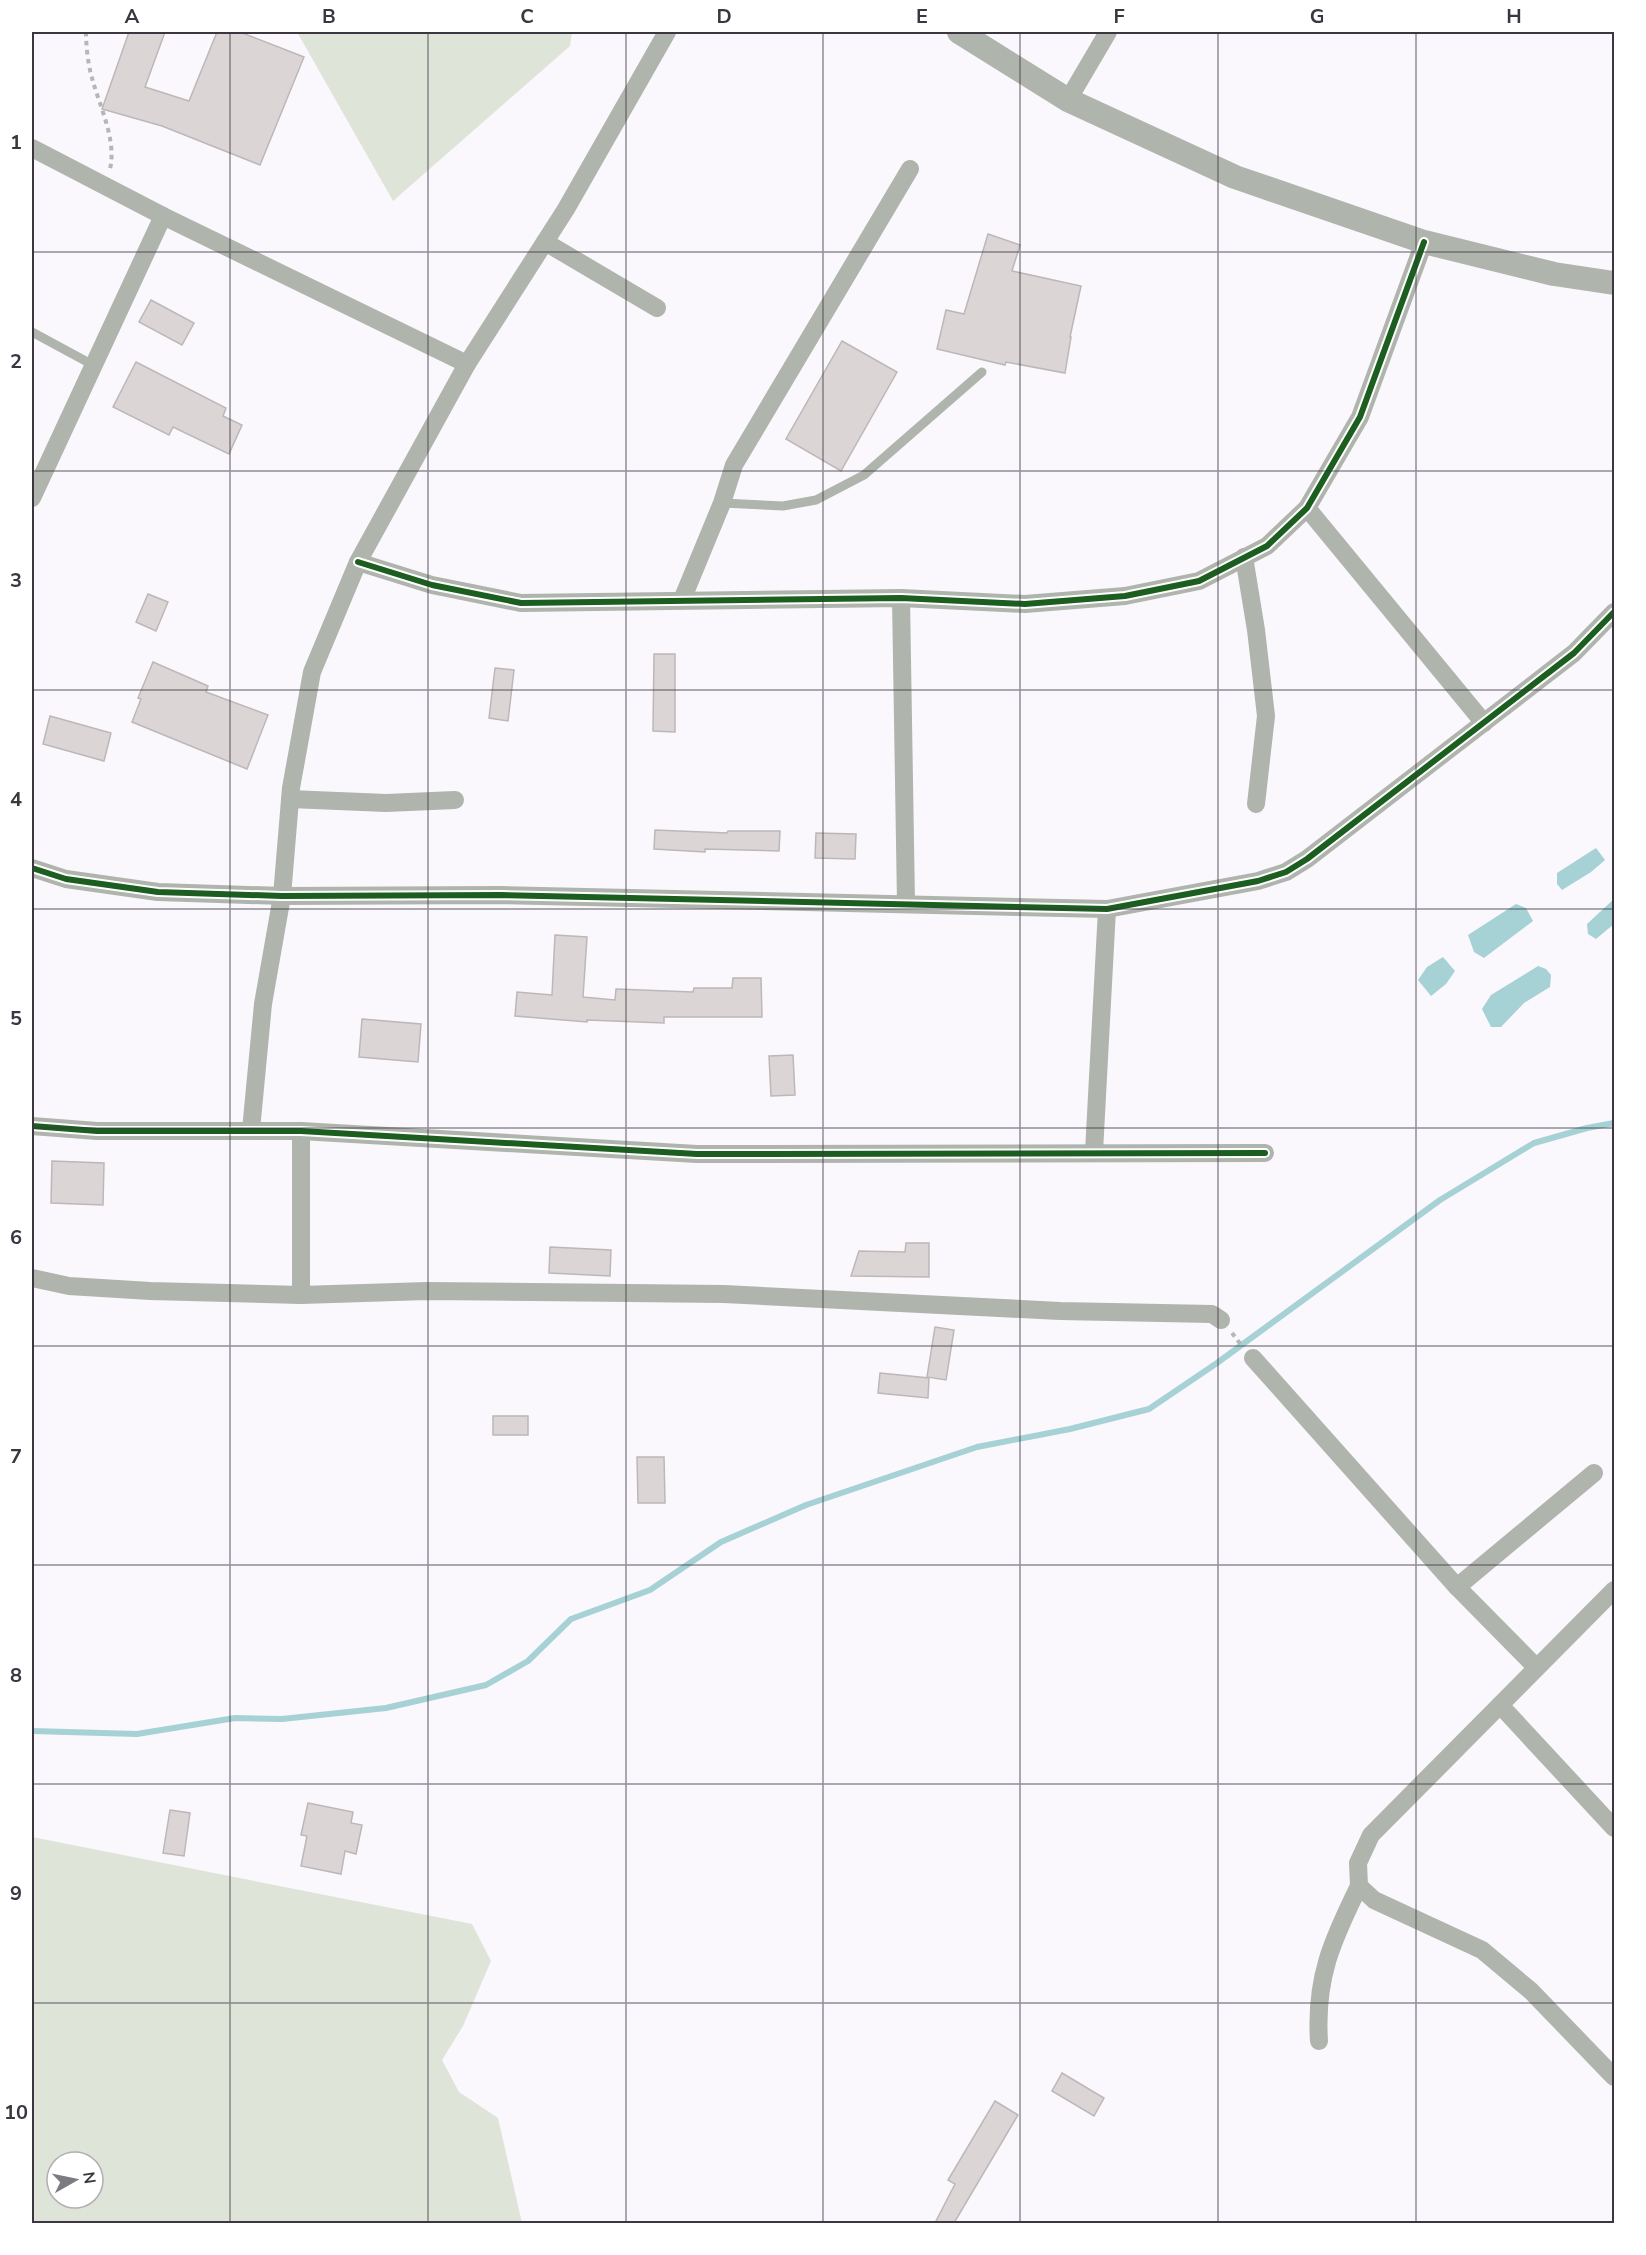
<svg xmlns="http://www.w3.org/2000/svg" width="1646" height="2255" viewBox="0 0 1646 2255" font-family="'Nunito Sans',sans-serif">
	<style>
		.green { fill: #dee5d8; fill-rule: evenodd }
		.water { fill: #a6d1d5 }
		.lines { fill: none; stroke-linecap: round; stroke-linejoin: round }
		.stream { stroke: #a6d1d5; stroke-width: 6 }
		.building { fill: #dbd5d5; stroke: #bdb7b7; stroke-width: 1.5 }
		.path { stroke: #b5b6b5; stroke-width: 4; stroke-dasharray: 4.5 4.5; stroke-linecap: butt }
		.service { stroke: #afb4ac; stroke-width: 9 }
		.minor { stroke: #afb4ac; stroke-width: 18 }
		.tertiary { stroke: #afb4ac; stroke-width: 24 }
		.cycleway-casing { stroke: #fff; stroke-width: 10 }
		.cycleway { stroke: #1b5e20; stroke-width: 6 }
		.grid { fill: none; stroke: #3c3640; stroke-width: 1.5; stroke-opacity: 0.55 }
		.neatline { fill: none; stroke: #3c3640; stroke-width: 2 }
		.grid-label { font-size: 20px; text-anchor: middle; font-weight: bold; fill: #3c3640 }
	</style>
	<rect width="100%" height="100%" fill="#faf7fd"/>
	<g class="green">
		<polygon points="297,32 572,32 570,46 393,201"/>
		<path d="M32,1837l440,87 19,37 -28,65 -21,34 17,32 39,26 24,105h-490zM57,2162h36v36h-36z"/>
	</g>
	<g class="water">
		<polygon points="1596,848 1605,860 1591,872 1562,890 1557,884 1557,873"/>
		<polygon points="1614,899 1614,924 1596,939 1588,934 1587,924"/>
		<polygon points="1516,904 1526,908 1533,921 1484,958 1474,952 1468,935"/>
		<polygon points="1443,957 1455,971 1446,984 1431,996 1418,980 1427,967"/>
		<polygon points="1538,966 1546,969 1551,975 1550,987 1524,1003 1501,1027 1491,1027 1482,1009 1491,995"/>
	</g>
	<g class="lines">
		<polyline class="stream" points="32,1731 137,1734 235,1718 282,1719 386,1708 486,1685 528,1661 571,1619 650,1590 721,1542 806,1505 977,1447 1070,1429 1149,1409 1217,1363 1440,1200 1534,1143 1587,1128 1614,1123"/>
	</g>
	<g class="building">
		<polygon points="129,32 165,32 145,87 189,101 217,32 240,32 304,57 260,165 162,126 102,109"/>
		<polygon points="988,234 1020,245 1012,271 1081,286 1070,337 1071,337 1065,373 1006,362 1005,365 937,349 946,310 964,314"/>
		<polygon points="151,300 194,323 182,345 139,322"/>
		<polygon points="842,341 897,372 841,471 786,439"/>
		<polygon points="136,362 226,408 223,416 242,425 229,454 173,427 169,435 113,407"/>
		<polygon points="148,594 168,602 156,631 136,622"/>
		<polygon points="654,654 675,654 675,732 653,731"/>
		<polygon points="153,662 208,686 206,692 268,715 247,769 132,722 141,699 138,698"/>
		<polygon points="495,668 514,670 508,721 489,718"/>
		<polygon points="50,716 111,733 104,761 43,744"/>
		<polygon points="655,830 727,833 728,831 780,831 779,851 705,849 705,852 654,849"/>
		<polygon points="816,833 856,834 855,859 815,858"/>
		<polygon points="555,935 587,937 583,997 615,1000 616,989 693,992 694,988 732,988 733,978 761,978 762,1017 664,1017 664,1023 587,1020 587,1022 515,1016 517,992 552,995"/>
		<polygon points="362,1019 421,1024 418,1062 359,1057"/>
		<polygon points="793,1055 795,1095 771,1096 769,1056"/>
		<polygon points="52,1161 104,1163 103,1205 51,1203"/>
		<polygon points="906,1243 929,1243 929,1277 851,1276 859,1251 905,1252"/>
		<polygon points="550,1247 611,1250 610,1276 549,1273"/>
		<polygon points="935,1327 954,1330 946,1380 927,1377"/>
		<polygon points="880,1373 929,1378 928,1398 878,1393"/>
		<rect x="493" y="1416" width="35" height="19"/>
		<polygon points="637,1457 664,1457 665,1503 638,1503"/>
		<polygon points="308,1803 353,1812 351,1823 362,1825 356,1854 345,1851 341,1874 301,1866 307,1836 301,1835"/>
		<polygon points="170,1810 190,1813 184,1856 163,1853"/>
		<polygon points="1062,2073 1104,2098 1094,2116 1052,2091"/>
		<polygon points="995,2101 1018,2115 954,2223 935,2223 955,2184 948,2180"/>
	</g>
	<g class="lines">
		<g class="path">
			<path d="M86,32c0,14 2,32 6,46 7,27 25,62 18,91"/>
			<polyline points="1232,1333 1242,1346"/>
		</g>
		<g class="service">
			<polyline points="32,332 93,365"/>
			<polyline points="722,503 783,506 816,500 864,475 982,372"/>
		</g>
		<g class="minor">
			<polyline points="1068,100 1108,32"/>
			<polyline points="32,148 163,216 467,364"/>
			<polyline points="545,242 657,308"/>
			<polyline points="32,498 163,216"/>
			<polyline points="1307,508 1484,723"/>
			<polyline points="1244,557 1256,630 1266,716 1256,804"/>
			<polyline points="358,562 432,585 521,603 901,598 1025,604 1125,596 1199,581 1267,546 1307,508 1360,417 1424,242"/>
			<polyline points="901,598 906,903"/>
			<polyline points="682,600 722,503 734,465 910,169"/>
			<polyline points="290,799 386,803 455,800"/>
			<polyline points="32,868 66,879 158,892 282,896 501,895 1107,909 1258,881 1286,872 1307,859 1574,653 1614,612"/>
			<polyline points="32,1126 97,1131 301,1131 697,1154 1265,1153"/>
			<polyline points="251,1130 263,1004 282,896 291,788 312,672 358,562 467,364 566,209 667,32"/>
			<polyline points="301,1131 301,1295"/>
			<polyline points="1094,1152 1107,909"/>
			<polyline points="32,1278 69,1286 150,1291 301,1295 427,1291 724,1294 1060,1311 1212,1314 1221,1320"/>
			<polyline points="1253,1358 1457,1587 1536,1667"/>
			<polyline points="1457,1587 1594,1473"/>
			<polyline points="1614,1590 1500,1705 1614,1828"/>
			<polyline points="1500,1705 1371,1835 1358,1863 1359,1886 1374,1900 1482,1950 1531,1991 1614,2077"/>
			<path d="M1319,2041c-4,-63 13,-100 40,-155"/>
		</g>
		<polyline class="tertiary" points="959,32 1068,100 1235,177 1424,242 1554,274 1614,283"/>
		<g class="cycleway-casing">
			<g id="cycleway">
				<polyline points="358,562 432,585 521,603 901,598 1025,604 1125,596 1199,581 1267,546 1307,508 1360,417 1424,242"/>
				<polyline points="32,868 66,879 158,892 282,896 501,895 1107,909 1258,881 1286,872 1307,859 1574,653 1614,612"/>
				<polyline points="32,1126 97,1131 301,1131 697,1154 1265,1153"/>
			</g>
		</g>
		<use href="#cycleway" class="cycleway"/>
	</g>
	<path class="grid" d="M230,32v2192M428,32v2192M626,32v2192M823,32v2192M1020,32v2192M1218,32v2192M1416,32v2192M32,252h1582M32,471h1582M32,690h1582M32,909h1582M32,1128h1582M32,1346h1582M32,1565h1582M32,1784h1582M32,2003h1582"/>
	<rect width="1646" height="2255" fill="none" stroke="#ffffff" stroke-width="66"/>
	<g transform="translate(75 2180) rotate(81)"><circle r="28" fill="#ffffff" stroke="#b1afb3" stroke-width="1.5"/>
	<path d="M0-4.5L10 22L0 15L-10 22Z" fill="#7e7a82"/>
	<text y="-9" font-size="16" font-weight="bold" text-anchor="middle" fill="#3c3640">N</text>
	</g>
	<rect x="33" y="33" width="1580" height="2189" class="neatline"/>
	<g class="grid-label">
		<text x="132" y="23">A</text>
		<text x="329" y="23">B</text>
		<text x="527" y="23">C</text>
		<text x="724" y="23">D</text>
		<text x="922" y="23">E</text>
		<text x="1119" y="23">F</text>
		<text x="1317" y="23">G</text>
		<text x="1514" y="23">H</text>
		<text x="16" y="149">1</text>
		<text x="16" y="368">2</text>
		<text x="16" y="587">3</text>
		<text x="16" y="806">4</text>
		<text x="16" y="1025">5</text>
		<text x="16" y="1244">6</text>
		<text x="16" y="1463">7</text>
		<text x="16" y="1682">8</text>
		<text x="16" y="1900">9</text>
		<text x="16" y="2119">10</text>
	</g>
</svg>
